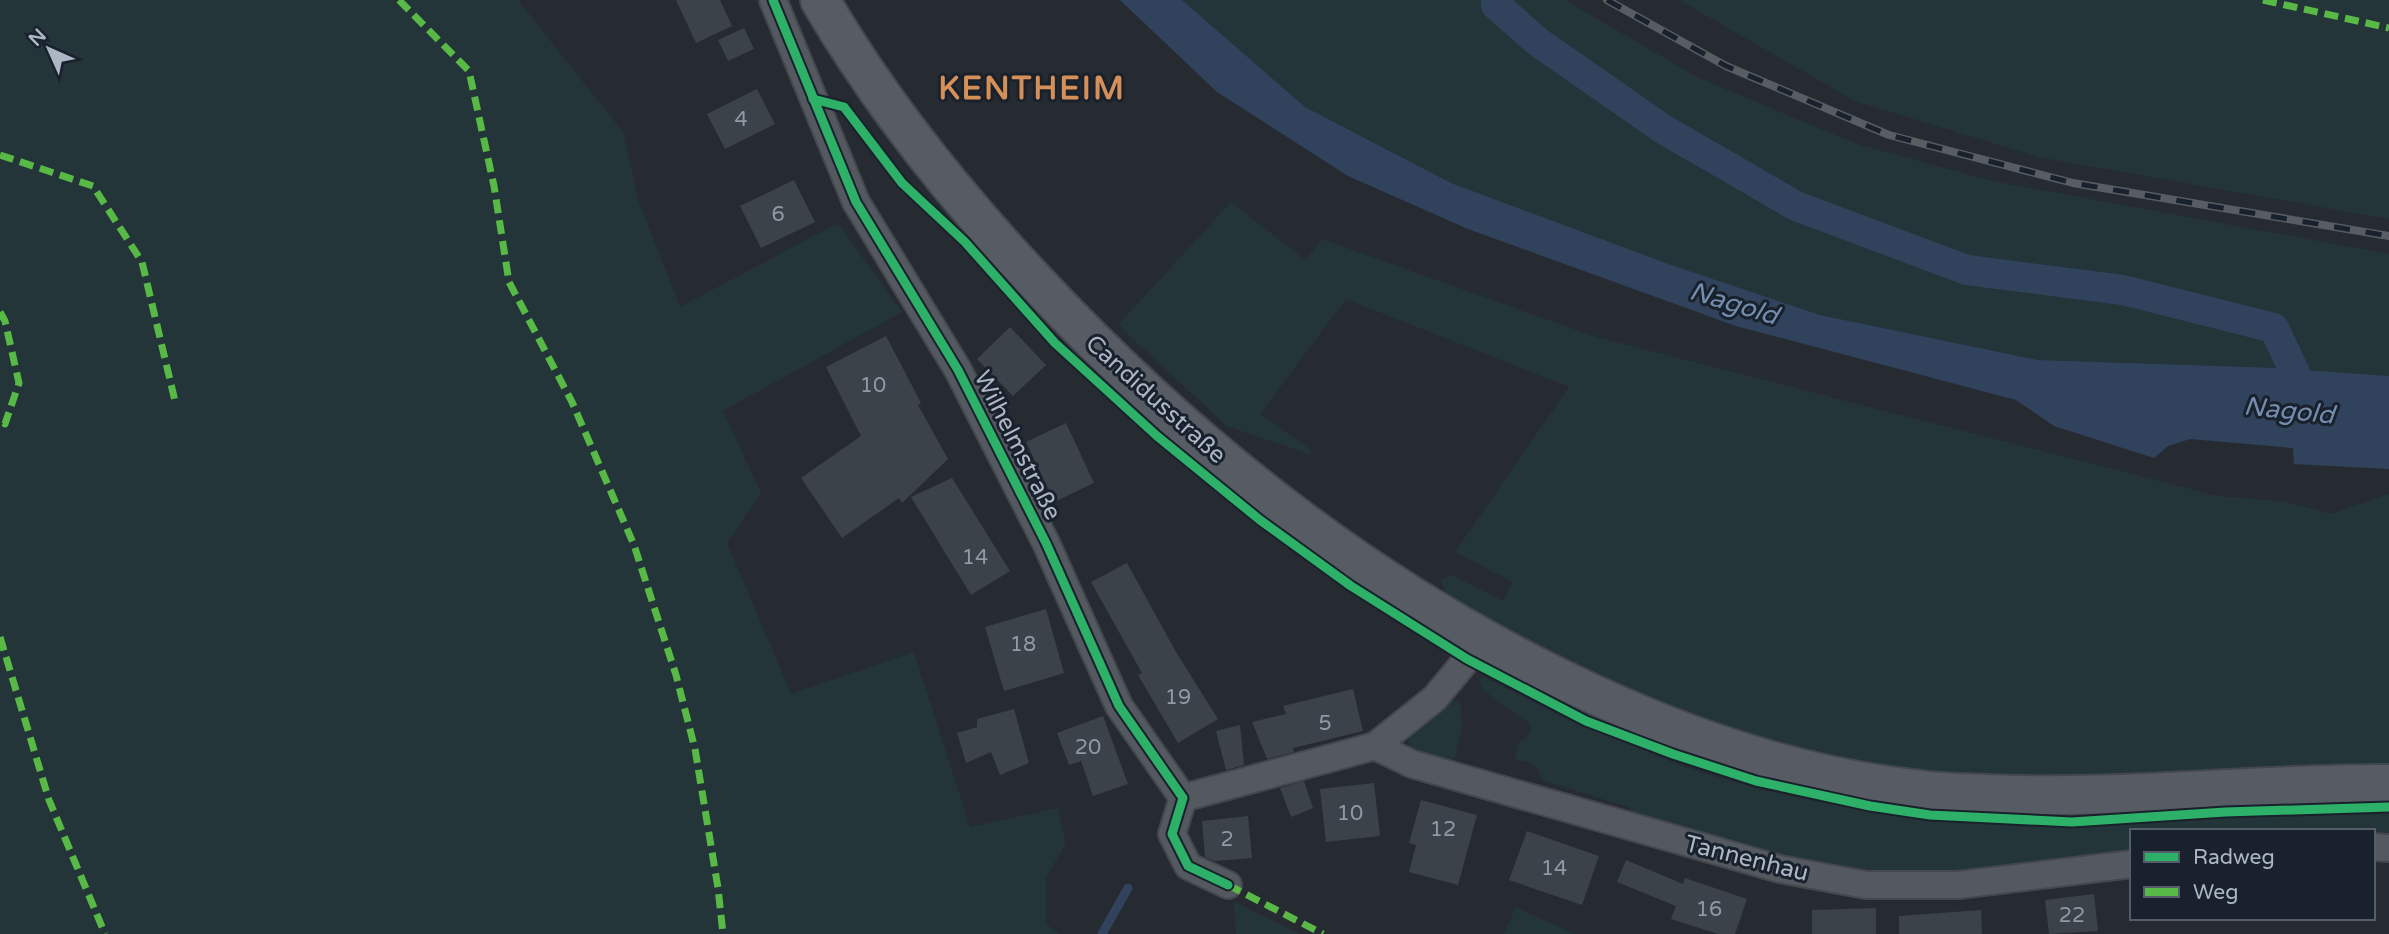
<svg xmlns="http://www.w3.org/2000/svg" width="2389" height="934" viewBox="0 0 2389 934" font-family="'Varela Round',sans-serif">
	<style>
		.green { fill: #233538 }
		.water { fill: #31435c }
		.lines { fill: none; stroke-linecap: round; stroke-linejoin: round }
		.stream { stroke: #31435c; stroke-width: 9 }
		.canal { stroke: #31435c; stroke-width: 30 }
		.building { fill: #3c4249 }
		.minor-casing { stroke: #44474d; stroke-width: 30 }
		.primary-casing { stroke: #43474f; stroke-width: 42 }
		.minor { stroke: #545960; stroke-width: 26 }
		.primary { stroke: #575b63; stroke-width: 38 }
		.rail-casing { stroke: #585d64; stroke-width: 8 }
		.rail { stroke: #19212c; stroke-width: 5; stroke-dasharray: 16; stroke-linecap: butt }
		.quiet { stroke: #58b947; stroke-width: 7; stroke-dasharray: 14 7; stroke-linecap: butt }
		.cycleway-casing { stroke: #19212c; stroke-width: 13 }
		.cycleway { stroke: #2db169; stroke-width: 9 }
		.labels { text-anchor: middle; stroke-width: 6; stroke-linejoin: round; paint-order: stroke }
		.number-label { font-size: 21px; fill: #9199a6 }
		.street-label { font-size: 24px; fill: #adb6c5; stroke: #19212c }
		.water-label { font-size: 26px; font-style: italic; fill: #748dae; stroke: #19212c }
		.district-label { font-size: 32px; font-weight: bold; letter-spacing: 2px; fill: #d58f58; stroke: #19212c }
	</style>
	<rect width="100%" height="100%" fill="#262b32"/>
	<g class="green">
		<polygon points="0,0 518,0 623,132 638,199 680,307 838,223 902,312 723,411 761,493 727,543 791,694 914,652 970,827 1057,808 1066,844 1046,877 1046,924 1060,934 0,934"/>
		<polygon points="1182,0 1565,0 1697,77 1857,144 1992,181 2389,254 2389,376 2277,368 2038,360 1820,315 1674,266 1451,183 1305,107"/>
		<polygon points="1679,0 2389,0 2389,219 2038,157 1855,101"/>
		<polygon points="1231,202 1305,260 1322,239 1596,337 2218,496 2282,501 2331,514 2389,494 2389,769 2052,782 1925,774 1811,754 1626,694 1450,602 1440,580 1451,575 1503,601 1513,582 1455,552 1569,387 1346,299 1260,414 1311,450 1308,454 1227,426 1118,325"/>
		<polygon points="1482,676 1569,720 1690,769 1762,790 1834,805 1931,821 2064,826 2273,815 2389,814 2389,834 2373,833 2373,831 2132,831 2132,851 1933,873 1853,872 1786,859 1630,811 1631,808 1542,780 1536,765 1515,759 1519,743 1531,732 1529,723 1483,690 1478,680"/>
		<polygon points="1453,699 1461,705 1462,729 1455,758 1445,761 1409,749 1409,735"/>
		<polygon points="1233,901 1300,934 1236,934"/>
		<polygon points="1516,907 1574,934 1504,934"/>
	</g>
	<polygon class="water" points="1120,0 1182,0 1305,107 1451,183 1674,266 1820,315 2038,360 2277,368 2389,376 2389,469 2294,464 2293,448 2190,439 2168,446 2154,458 2054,426 2016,400 1736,326 1468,229 1348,176 1217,92"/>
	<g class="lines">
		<polyline class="stream" points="1102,934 1128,888"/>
		<polyline class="canal" points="1496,0 1496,5 1538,42 1663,129 1796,206 1967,270 2123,290 2274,328 2310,405"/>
	</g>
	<g class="building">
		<polygon points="676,0 720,0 732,26 696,43"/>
		<polygon points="744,28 754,49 728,61 718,40"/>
		<polygon points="757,89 775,124 725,149 707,114"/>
		<polygon points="794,180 815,222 761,248 740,206"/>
		<polygon points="1010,327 1046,365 1013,396 977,359"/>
		<polygon points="886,336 921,403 918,405 948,459 902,503 899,498 842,538 801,478 861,436 826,367"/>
		<polygon points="1066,423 1094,483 1054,502 1026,442"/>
		<polygon points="952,478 1010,571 971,595 911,497"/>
		<polygon points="1127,563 1176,652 1218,719 1178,743 1138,675 1142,673 1091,582"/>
		<polygon points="1046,609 1064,673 1004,691 985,627"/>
		<polygon points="1353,689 1363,731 1293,748 1294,752 1267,759 1252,722 1286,714 1283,706"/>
		<polygon points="1014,709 1029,763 1000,775 991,752 966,763 957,733 977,727 977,719"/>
		<polygon points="1103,716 1128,784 1093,796 1081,761 1069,765 1057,733"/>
		<polygon points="1240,725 1244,765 1226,770 1216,731"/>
		<polygon points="1304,781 1313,808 1291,817 1280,788"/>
		<polygon points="1374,783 1380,836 1326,842 1320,789"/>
		<polygon points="1421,800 1477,815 1458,885 1409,872 1416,845 1409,843"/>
		<polygon points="1248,816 1252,858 1215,861 1205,857 1202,821"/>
		<polygon points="1527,831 1599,856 1582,905 1509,880"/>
		<polygon points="1626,860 1683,884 1685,878 1747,899 1735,934 1718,934 1671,919 1676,906 1617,882"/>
		<polygon points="2094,894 2098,931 2049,934 2045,900"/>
		<polygon points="1876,908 1876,934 1812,934 1812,910"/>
		<polygon points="1981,910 1982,934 1899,934 1899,916"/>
	</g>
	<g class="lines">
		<g class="minor-casing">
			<g id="minor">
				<polyline points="773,0 856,202 958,370 1046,543 1119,706 1183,798 1172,834 1188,866 1228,885"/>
				<polyline points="1375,746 1412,764 1780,869 1866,885 1958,885 2132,864"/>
				<polyline points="1183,798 1375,746 1435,698 1483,640"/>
				<polyline points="2373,847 2389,848"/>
			</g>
		</g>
		<g class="primary-casing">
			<path id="primary" d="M820,0c60,103 135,196 216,282 149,159 316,293 511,390 118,59 242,104 374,118 21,3 44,3 65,4 135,6 269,-11 403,-10"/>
		</g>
		<use href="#minor" class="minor"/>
		<use href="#primary" class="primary"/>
		<g class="rail-casing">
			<polyline id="rail" points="1607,0 1726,66 1889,135 2073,183 2389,236"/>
		</g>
		<use href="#rail" class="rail"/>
		<g class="quiet">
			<polyline points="399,0 469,71 494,186 509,282 572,402 634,545 676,675 695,749 718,888 723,934"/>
			<polyline points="2263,0 2389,28"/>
			<polyline points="0,155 93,186 142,262 175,401"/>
			<polyline points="0,312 5,321 19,383 5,424 0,420"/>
			<polyline points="0,637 49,800 105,934"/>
			<polyline points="1228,885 1323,934"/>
		</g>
		<g class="cycleway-casing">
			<g id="cycleway">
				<polyline points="773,0 856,202 958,370 1046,543 1119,706 1183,798 1172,834 1188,866 1228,885"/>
				<polyline points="813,99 844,107 902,183 965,242 1055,343 1157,436 1260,520 1351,586 1467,659 1586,721 1673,754 1756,781 1870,806 1930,815 2072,822 2225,812 2389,807"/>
			</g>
		</g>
		<use href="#cycleway" class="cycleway"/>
	</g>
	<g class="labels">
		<g class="number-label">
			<text x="741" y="126">4</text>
			<text x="778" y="221">6</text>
			<text x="873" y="392">10</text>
			<text x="975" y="564">14</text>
			<text x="1023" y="651">18</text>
			<text x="1178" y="704">19</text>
			<text x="1325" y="730">5</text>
			<text x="1088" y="754">20</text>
			<text x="1350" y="820">10</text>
			<text x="1443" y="836">12</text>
			<text x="1227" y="846">2</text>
			<text x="1554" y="875">14</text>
			<text x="1709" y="916">16</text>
			<text x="2072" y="922">22</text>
		</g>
		<g class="street-label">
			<text transform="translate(1156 399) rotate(42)" y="8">Candidusstraße</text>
			<text transform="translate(1018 445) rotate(63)" y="8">Wilhelmstraße</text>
			<text transform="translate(1747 858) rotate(14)" y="8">Tannenhau</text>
		</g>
		<g class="water-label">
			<text transform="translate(1734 303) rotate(17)" y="9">Nagold</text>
			<text transform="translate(2289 410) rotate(6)" y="9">Nagold</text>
		</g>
		<g class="district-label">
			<text x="1032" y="99">KENTHEIM</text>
		</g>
	</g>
	<rect x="2130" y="829" width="245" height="91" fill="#19212c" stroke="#545d69" stroke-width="2"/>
	<rect x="2144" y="852" width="35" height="10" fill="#2db169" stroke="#545d69" stroke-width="2"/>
	<text x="2193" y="864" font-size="21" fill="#adb6c5">Radweg</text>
	<rect x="2144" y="887" width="35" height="10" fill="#58b947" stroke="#545d69" stroke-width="2"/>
	<text x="2193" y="899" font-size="21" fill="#adb6c5">Weg</text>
	<g transform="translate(49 49) rotate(315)" stroke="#19212c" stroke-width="5" paint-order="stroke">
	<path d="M0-5L12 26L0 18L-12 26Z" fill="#adb6c5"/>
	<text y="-10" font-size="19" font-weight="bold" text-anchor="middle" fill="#adb6c5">N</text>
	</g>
</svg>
